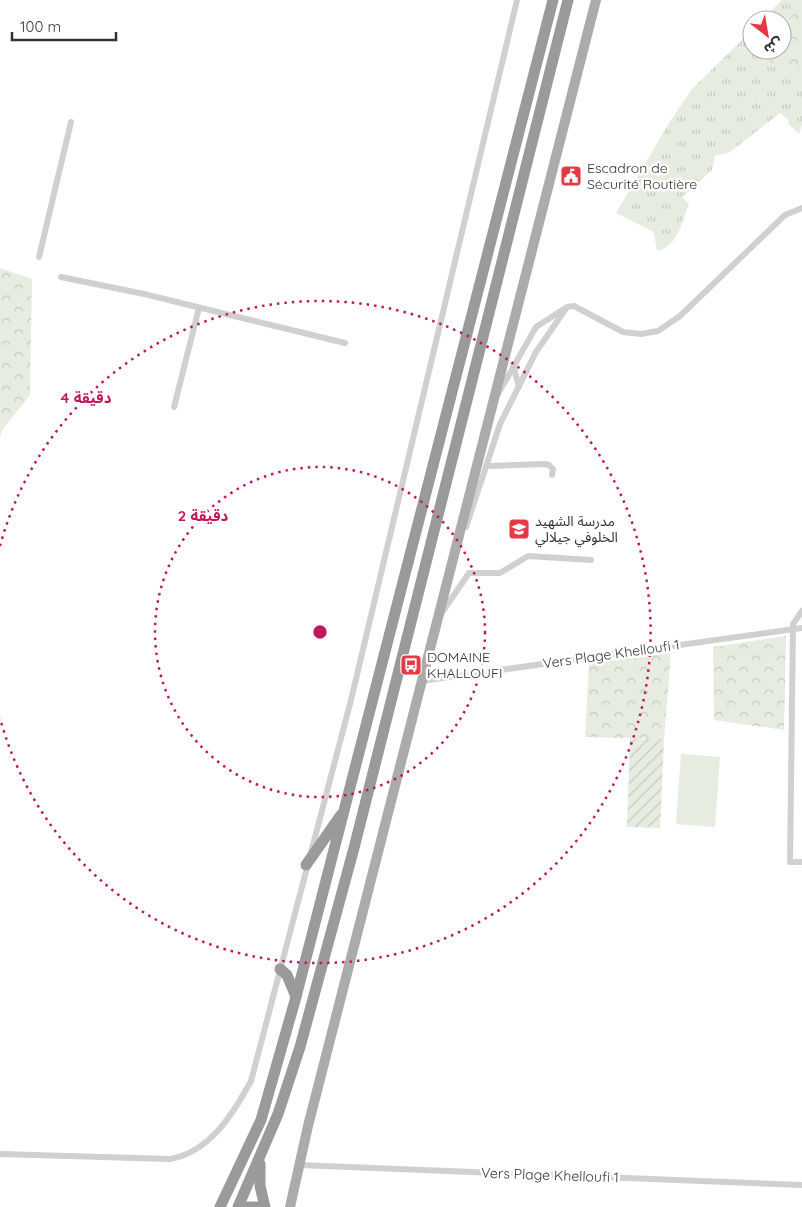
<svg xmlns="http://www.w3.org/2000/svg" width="802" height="1207" viewBox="0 0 802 1207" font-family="Quicksand,'Noto Sans Arabic',sans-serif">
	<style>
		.grass { fill: url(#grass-tufts) }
		.forest { fill: url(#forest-crowns) }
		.garden { fill: url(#garden-furrows) }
		.pitch { fill: #e6ecdf }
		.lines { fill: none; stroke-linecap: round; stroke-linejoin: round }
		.street { stroke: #d0d0d0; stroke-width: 6 }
		.primary { stroke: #ababab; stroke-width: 10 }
		.highway { stroke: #9a9a9a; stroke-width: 11 }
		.ring { fill: none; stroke: #c2185b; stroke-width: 2.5; stroke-dasharray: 2.5 5 }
		.labels { text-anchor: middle; stroke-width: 5; stroke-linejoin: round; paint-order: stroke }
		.poi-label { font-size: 14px; fill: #333; stroke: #fff; text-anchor: start }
		.street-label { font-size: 14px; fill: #333; stroke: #fff }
		.centre { fill: #c2185b; stroke: #fff; stroke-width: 2.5 }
		.ring-label { font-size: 15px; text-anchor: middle; font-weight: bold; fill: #c2185b; stroke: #fff; stroke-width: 5; stroke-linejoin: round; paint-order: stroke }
	</style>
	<defs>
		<pattern id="grass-tufts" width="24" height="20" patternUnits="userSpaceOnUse" patternTransform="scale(1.25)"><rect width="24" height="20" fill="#e6ecdf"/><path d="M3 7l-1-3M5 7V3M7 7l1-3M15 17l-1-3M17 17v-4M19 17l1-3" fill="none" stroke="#c6cbc0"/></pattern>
		<pattern id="forest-crowns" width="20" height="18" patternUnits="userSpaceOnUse" patternTransform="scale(1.25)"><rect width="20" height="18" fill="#e6ecdf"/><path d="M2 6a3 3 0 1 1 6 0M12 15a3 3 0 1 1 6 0" fill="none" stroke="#c6cbc0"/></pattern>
		<pattern id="garden-furrows" width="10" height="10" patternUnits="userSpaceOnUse" patternTransform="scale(1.25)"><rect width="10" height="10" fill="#e6ecdf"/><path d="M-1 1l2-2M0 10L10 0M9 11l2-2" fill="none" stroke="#c6cbc0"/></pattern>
	</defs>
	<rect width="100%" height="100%" fill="#fff"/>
	<g class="grass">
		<polygon points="782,0 802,0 802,12 795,13 782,25 782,20 762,20"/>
		<path d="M752,30v20h16l3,5 31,17v53l-3,9 -11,-10 1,-4 -9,-7 -50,39 -15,4 -3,14 -30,27 7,7c-7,17 -11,43 -32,47l-3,-19 -38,-19 53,-90 23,-34z"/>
	</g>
	<g class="forest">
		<polygon points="800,11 802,12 802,72 787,64 771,63 768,50 782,50 782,25 795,13"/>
		<polygon points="0,268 32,279 30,395 2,430 0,438"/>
		<polygon points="786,636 784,730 714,720 713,647"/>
		<polygon points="671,653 664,739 585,737 589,664"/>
	</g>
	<polygon class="garden" points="630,738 664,739 660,828 627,827"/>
	<polygon class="pitch" points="681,754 720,757 715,827 676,824"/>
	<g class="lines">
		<g class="street">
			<polyline points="39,257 71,122"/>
			<polyline points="61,277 144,294 345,343"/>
			<polyline points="513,365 519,387"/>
			<polyline points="498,394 536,327 567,307 574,306 623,332 641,334 658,331 680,316 785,215 802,208"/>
			<polyline points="174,407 199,308"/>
			<polyline points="488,466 544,464 549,465 553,469 552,475"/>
			<polyline points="466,527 500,424 536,352 565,310"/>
			<polyline points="802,611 793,624 790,862 802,862"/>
			<polyline points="441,614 469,573 500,573 528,556 591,560"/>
			<polyline points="421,681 802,628"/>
			<path d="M0,1154l170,5c40,-7 63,-45 81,-78l100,-381 166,-700"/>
			<polyline points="299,1165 802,1185"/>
		</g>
		<polyline class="primary" points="290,1207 308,1126 596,0"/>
		<g class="highway">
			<polyline points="306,865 341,815"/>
			<polyline points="280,969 287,975 296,997"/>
			<polyline points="260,1164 260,1186 265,1207"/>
			<polyline points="220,1207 261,1120 296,997 553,0"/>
			<polyline points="238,1207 278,1114 300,1047 354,848 568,0"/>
			<polyline points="244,1207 257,1207"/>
		</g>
	</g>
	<g class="ring">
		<circle cx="320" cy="632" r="165"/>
		<path d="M0 546A331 331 0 1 1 0 718"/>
	</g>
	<defs>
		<g id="civic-square" transform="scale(1.125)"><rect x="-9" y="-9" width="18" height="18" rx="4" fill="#e63946" stroke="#fff"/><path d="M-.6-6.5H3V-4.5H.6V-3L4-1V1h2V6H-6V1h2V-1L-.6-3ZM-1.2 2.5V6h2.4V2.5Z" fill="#fff"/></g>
		<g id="school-square" transform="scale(1.125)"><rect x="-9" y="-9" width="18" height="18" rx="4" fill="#e63946" stroke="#fff"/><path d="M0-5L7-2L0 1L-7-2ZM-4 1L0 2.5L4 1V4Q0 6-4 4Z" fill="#fff"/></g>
		<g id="bus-square" transform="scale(1.125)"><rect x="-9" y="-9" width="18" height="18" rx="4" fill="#e63946" stroke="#fff"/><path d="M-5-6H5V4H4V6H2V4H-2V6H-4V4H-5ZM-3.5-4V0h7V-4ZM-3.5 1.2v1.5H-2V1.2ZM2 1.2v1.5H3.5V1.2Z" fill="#fff"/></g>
	</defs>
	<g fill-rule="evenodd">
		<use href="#civic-square" x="571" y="176"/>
		<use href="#school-square" x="519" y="529"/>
		<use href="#bus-square" x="411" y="665"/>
	</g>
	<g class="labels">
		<g class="poi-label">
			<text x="587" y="173">Escadron de<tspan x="587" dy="16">Sécurité Routière</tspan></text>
			<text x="535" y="526">مدرسة الشهيد<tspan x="535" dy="16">الخلوفي جيلالي</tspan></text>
			<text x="427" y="662">DOMAINE<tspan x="427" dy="16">KHALLOUFI</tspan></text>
		</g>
		<g class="street-label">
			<text transform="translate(611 654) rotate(-8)" y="5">Vers Plage Khelloufi 1</text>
			<text transform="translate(550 1175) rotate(2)" y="5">Vers Plage Khelloufi 1</text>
		</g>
	</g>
	<circle cx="320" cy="632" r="8" class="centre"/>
	<g class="ring-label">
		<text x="86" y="403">4 دقيقة</text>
		<text x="203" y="521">2 دقيقة</text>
	</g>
	<g transform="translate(767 35) rotate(149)"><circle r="24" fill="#ffffff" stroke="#adadad"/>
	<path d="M0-4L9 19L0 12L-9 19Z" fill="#e63946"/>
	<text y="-8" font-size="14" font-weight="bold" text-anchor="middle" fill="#333333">ش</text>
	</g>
	<path d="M12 32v8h104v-8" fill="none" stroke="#333333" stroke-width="2.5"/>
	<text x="20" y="32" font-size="15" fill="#333333" stroke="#ffffff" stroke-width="4" paint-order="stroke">100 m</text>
</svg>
